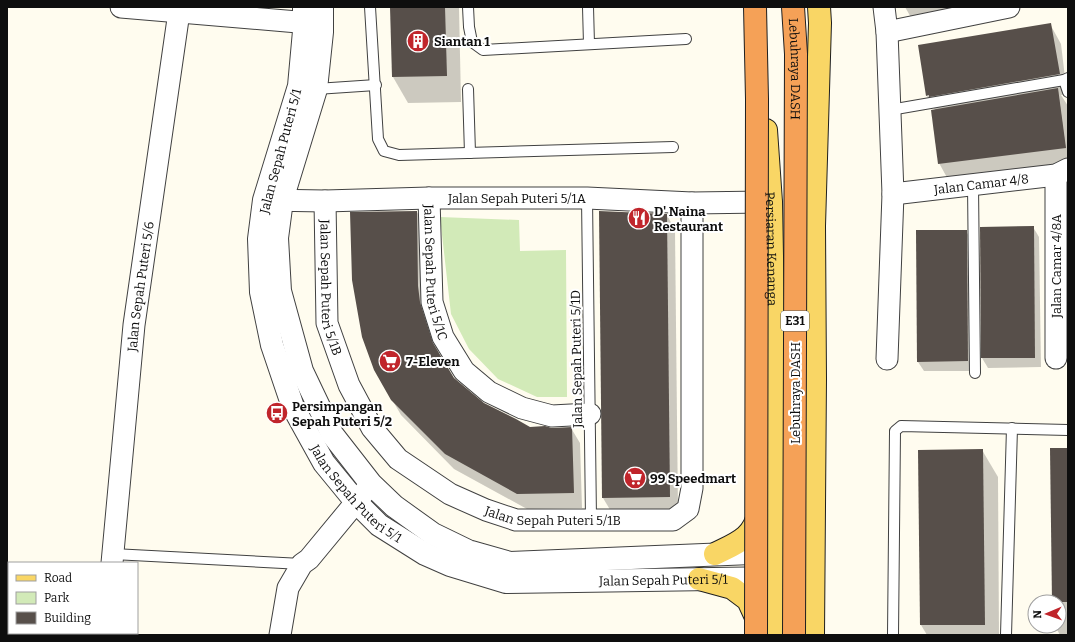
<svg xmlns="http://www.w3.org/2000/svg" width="1075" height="642" viewBox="0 0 1075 642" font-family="Bitter,serif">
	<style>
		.green { fill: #d2eab8 }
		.shadow { fill: #0003 }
		.building { fill: #574f4a }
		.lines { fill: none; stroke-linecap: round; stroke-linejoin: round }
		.service-casing { stroke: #414141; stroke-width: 12 }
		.minor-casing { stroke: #414141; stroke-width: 23 }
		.tertiary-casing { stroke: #414141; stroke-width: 24 }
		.primary-casing { stroke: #1f1f1f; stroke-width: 24 }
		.service { stroke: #fff; stroke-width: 10 }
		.minor { stroke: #fff; stroke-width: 21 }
		.tertiary { stroke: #fff; stroke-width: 22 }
		.primary { stroke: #f9d665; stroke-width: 22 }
		.motorway-bridge-casing { stroke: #1f1f1f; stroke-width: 24; stroke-linecap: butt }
		.motorway-bridge { stroke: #f5a157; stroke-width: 22 }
		.labels { text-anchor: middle; stroke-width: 4; stroke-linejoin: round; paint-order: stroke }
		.shield { fill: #fff; stroke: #565656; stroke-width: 1 }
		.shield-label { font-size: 12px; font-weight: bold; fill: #0e0e0e }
		.poi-label { font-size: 13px; font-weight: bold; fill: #0e0e0e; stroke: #fff; text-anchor: start }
		.street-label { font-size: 13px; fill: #0e0e0e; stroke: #fff }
	</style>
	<rect width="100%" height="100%" fill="#fffcef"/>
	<polygon class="green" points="440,217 519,220 520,251 566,250 567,397 537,397 498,379 469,349 451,314"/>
	<g class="shadow">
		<polygon points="391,7 459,7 461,102 408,103 393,77"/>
		<polygon points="905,7 995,7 913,21"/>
		<polygon points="1050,24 1061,44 1067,94 1061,95 1068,106 1068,168 950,183 939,163 935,110 927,96"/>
		<polygon points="417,212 425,227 428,318 440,357 453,378 483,404 529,428 552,429 571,428 580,443 582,508 527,509 454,469 401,415 375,370"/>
		<polygon points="667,215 675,230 678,512 612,513 603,498"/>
		<polygon points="1033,227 1039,237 1041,367 988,368 982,358 981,228"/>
		<polygon points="966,231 972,241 974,371 924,371 918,362"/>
		<polygon points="1068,449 1068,635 1060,635 1055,626 1059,626 1059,602 1053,602"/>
		<polygon points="982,450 998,477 999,635 927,635 921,625 919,451"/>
	</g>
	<g class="building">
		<polygon points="390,7 445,7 447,76 392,77"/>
		<polygon points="1051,23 1060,74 929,97 929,95 926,96 918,45"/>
		<polygon points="1058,88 1066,148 938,164 931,110"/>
		<polygon points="417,211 418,286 420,302 433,343 454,378 484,403 516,419 530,427 545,426 552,428 572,427 574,493 517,494 445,454 391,400 374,370 362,337 352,280 350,212"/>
		<polygon points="599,211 667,214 670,497 602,498"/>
		<polygon points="1034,226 1035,358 981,358 980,227"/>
		<polygon points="916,230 967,230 968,361 917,362"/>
		<polygon points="1050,448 1068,448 1068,602 1052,602"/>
		<polygon points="983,449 985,625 920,625 918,450"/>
	</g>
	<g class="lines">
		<g class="service-casing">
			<g id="service">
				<polyline points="370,7 378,139 384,151 399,155 673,147"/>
				<polyline points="468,7 469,27 472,42 483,50 686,39"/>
				<polyline points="588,7 589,44"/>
				<polyline points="1064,80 1068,92"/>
				<polyline points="316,89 376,85"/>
				<polyline points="468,89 470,153"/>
				<polyline points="890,110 1064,80 1068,78"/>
				<polyline points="973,185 975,373"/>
				<polyline points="587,198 591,519"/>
				<polyline points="113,554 302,564"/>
				<polyline points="7,586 9,586"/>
				<polyline points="893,635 895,431 901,426 1068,430"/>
				<polyline points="1006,635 1012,428"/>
			</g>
		</g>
		<g class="minor-casing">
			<g id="minor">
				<polyline points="121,7 321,24"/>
				<polyline points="884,7 887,32 893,194 887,359"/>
				<polyline points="887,32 1009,7"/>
				<polyline points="1056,175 1056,358"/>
				<path id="s1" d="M893,194l163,-19 12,-6"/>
				<path id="s2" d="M429,198l3,104 11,35 21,34 25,21 33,16 30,8 38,-2"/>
				<path id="s3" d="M265,200l60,1 104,-3h158l105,5 79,-1"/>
				<path id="s4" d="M325,201l2,122 22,62 23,43 26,31 52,35 36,16 30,10h157l15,-11 4,-21v-285"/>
				<path id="s5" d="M112,563l22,-238 45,-313"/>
				<polyline points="106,635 106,633"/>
				<polyline points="280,635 288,588 302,564 309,559 371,484"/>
			</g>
		</g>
		<g class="tertiary-casing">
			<g id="tertiary">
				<path id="s6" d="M304,7v24l-5,55 -35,114 -5,39 2,53 11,53 21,62 31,56 32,39 23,23 46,29 25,11 56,17 268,-4"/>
				<polyline points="322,7 322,32 316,89 282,200 277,238 280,291 302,371 332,434 371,484 394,506 433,534 468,551 510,563 774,552"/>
			</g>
		</g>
		<g class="primary-casing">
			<g id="primary">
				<path id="s7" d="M766,130l5,72 4,214 -2,219"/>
				<path d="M715,554c22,-11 39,-16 44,-43"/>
				<polyline points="699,579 732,588 748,600 759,624"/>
				<polyline points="813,635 815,379 814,226 820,23 819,7"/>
			</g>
		</g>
		<use href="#service" class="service"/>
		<use href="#minor" class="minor"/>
		<use href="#tertiary" class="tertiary"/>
		<use href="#primary" class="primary"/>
		<g class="motorway-bridge-casing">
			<g id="motorway-bridge">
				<polyline points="755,7 757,99 756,635"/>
				<path id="s8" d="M793,7l3,47 -2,581"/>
			</g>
		</g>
		<use href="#motorway-bridge" class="motorway-bridge"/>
	</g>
	<defs>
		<g id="building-disc" transform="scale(1.15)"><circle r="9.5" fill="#c0252b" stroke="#fff"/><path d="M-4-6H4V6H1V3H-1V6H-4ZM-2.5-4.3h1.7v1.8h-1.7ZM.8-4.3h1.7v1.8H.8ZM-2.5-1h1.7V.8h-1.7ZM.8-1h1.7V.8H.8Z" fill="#fff"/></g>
		<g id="restaurant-disc" transform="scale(1.15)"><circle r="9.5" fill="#c0252b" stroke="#fff"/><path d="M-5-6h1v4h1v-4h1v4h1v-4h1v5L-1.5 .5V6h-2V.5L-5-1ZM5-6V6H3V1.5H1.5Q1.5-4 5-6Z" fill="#fff"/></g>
		<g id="supermarket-disc" transform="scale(1.15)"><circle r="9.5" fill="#c0252b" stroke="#fff"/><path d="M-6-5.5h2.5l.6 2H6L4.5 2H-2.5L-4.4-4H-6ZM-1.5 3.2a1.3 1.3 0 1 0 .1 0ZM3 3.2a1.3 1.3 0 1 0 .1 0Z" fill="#fff"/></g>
		<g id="bus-disc" transform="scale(1.15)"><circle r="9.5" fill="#c0252b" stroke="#fff"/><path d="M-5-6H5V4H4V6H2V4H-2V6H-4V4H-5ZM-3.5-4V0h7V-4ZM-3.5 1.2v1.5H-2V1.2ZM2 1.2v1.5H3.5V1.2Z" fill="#fff"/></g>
	</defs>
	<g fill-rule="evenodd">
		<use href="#building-disc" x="418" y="41"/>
		<use href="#restaurant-disc" x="639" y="218"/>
		<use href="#supermarket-disc" x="390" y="361"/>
		<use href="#bus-disc" x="277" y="413"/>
		<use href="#supermarket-disc" x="635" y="478"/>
	</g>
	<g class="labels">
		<rect class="shield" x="781" y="311" width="28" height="20" rx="3"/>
		<g class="shield-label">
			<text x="795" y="325">E31</text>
		</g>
		<g class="poi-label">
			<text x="434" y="46">Siantan 1</text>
			<text x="654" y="216">D' Naina<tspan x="654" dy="15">Restaurant</tspan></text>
			<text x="406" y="366">7-Eleven</text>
			<text x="292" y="411">Persimpangan<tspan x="292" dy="15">Sepah Puteri 5/2</tspan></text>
			<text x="650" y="483">99 Speedmart</text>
		</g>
		<g class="street-label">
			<text dy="5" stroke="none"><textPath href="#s8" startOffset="62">Lebuhraya DASH</textPath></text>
			<text transform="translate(280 151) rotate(-75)" y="5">Jalan Sepah Puteri 5/1</text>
			<text dy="5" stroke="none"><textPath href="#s1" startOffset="89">Jalan Camar 4/8</textPath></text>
			<text dy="5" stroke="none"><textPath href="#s3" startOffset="252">Jalan Sepah Puteri 5/1A</textPath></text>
			<text dy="5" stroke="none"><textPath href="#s7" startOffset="119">Persiaran Kenanga</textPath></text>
			<text transform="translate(1056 266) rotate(-90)" y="5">Jalan Camar 4/8A</text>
			<text dy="5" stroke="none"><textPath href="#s2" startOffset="75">Jalan Sepah Puteri 5/1C</textPath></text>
			<text dy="5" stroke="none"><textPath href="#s4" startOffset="87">Jalan Sepah Puteri 5/1B</textPath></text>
			<text dy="5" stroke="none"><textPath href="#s5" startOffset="278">Jalan Sepah Puteri 5/6</textPath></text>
			<text transform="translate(576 359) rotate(-91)" y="5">Jalan Sepah Puteri 5/1D</text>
			<text transform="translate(795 393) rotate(-90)" y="5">Lebuhraya DASH</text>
			<text dy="5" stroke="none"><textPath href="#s6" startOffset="519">Jalan Sepah Puteri 5/1</textPath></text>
			<text dy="5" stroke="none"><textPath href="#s4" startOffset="447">Jalan Sepah Puteri 5/1B</textPath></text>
			<text dy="5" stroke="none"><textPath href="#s6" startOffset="855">Jalan Sepah Puteri 5/1</textPath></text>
		</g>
	</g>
	<rect width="1075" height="642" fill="none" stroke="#0e0e0e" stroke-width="16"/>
	<rect x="8" y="562" width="130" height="72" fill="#ffffff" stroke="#9f9f9f"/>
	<rect x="16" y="575" width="20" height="6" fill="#f9d665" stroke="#9f9f9f"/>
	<text x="44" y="582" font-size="12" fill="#0e0e0e">Road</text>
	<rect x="16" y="592" width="20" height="12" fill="#d2eab8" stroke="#9f9f9f"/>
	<text x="44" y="602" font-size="12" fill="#0e0e0e">Park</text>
	<rect x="16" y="612" width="20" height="12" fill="#574f4a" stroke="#9f9f9f"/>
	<text x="44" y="622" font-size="12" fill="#0e0e0e">Building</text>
	<g transform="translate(1047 614) rotate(268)"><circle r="19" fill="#ffffff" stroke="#9f9f9f"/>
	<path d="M0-3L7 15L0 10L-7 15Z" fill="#c0252b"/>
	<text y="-6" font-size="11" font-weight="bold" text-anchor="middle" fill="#0e0e0e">N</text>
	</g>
</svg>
